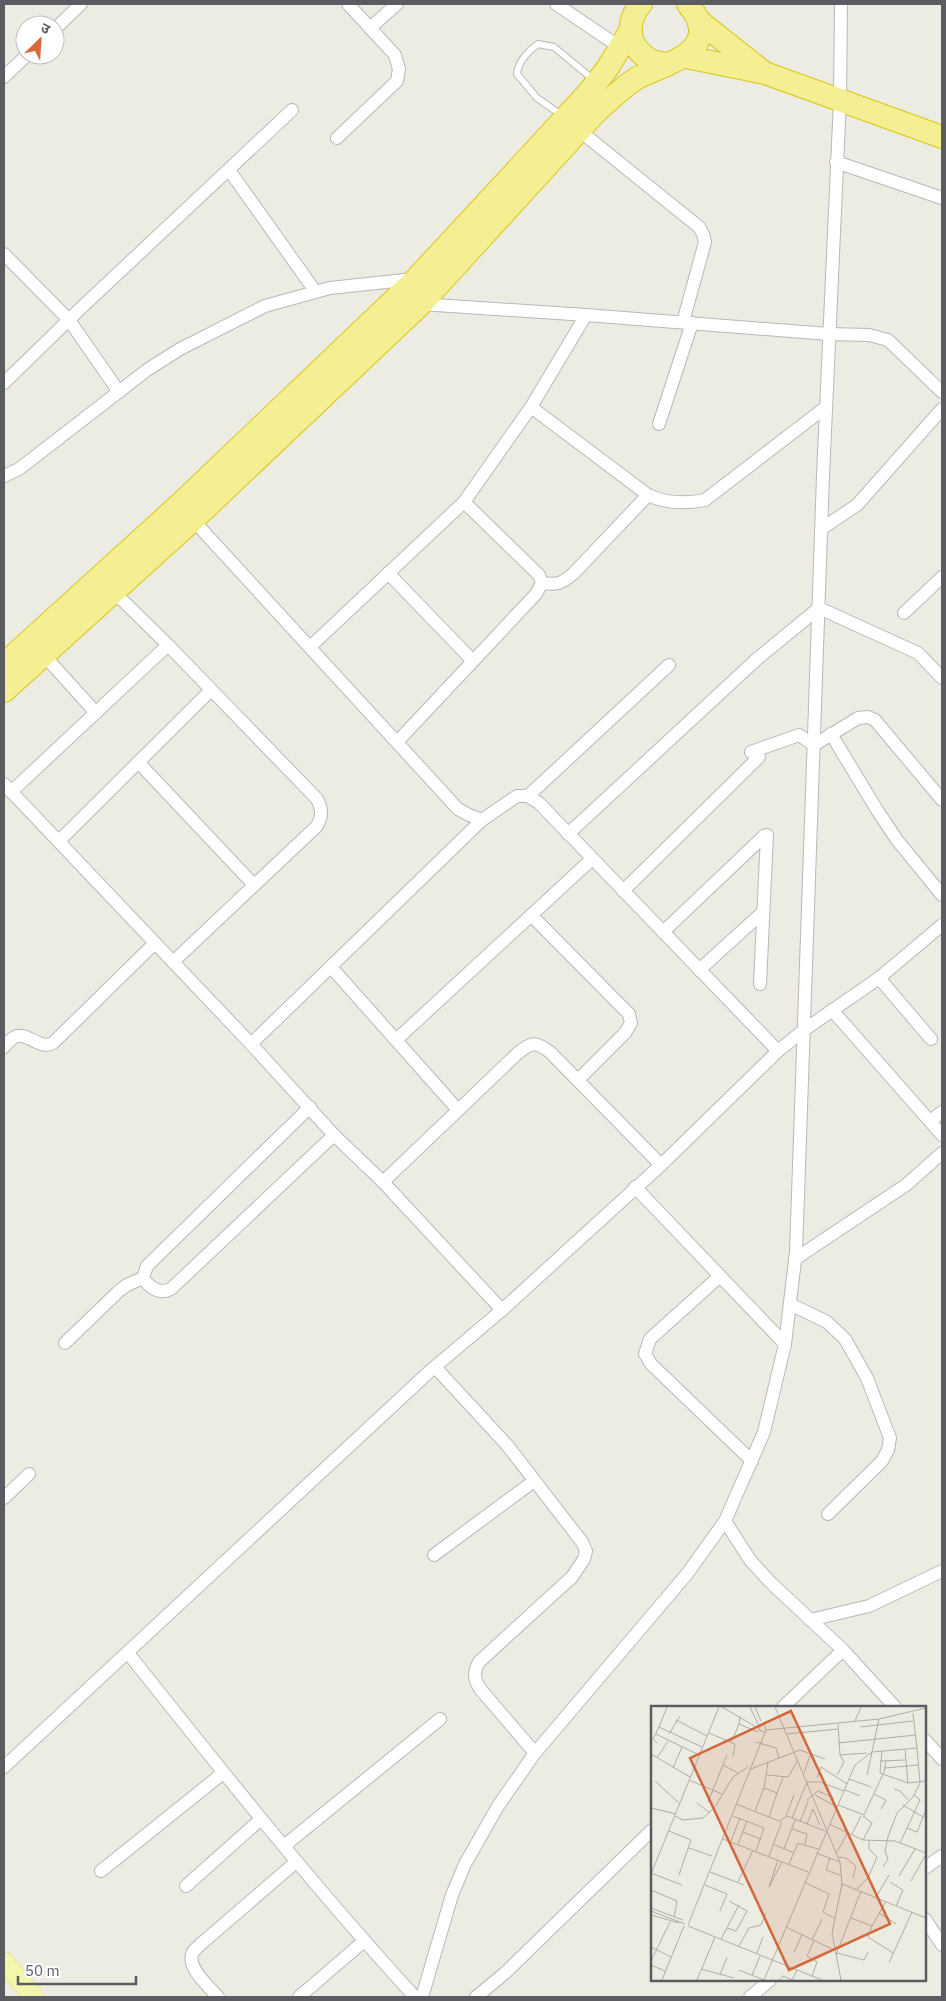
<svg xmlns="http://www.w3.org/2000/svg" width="946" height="2001" viewBox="0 0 946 2001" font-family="'IBM Plex Sans','Noto Sans Devanagari',sans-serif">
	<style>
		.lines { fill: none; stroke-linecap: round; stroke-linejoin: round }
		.lane-casing { stroke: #b7b8bd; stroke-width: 8 }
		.street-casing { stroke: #b7b8bd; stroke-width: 14 }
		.primary-casing { stroke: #e4db63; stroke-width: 20 }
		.highway-casing { stroke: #d9c614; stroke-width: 24 }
		.lane { stroke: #fff; stroke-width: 6 }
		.street { stroke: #fff; stroke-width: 12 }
		.primary { stroke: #f3f7ac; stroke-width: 19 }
		.highway { stroke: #f3ef92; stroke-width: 22 }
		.inset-road { fill: none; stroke: #aeaeaa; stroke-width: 1 }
		.view { fill: #d3683d; fill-opacity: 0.15; stroke: #d3683d; stroke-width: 2.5 }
		.inset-edge { fill: none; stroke: #5a5c61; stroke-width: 2.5 }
	</style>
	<rect width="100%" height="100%" fill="#ecece2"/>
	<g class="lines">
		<g class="lane-casing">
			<path id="lane" d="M563,116l-26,-18 -20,-24c1,-12 12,-24 21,-30l16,3 41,34"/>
		</g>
		<g class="street-casing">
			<g id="street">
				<polyline points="556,4 621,48"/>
				<polyline points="370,28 397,4"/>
				<polyline points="55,29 81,4"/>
				<polyline points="4,77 27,55"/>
				<polyline points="575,127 699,227 703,234 705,242 683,322"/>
				<polyline points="337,138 397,81 399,69 395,55 348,4"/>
				<polyline points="836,162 942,198"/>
				<polyline points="229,170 315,291"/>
				<polyline points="4,254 69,320 119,392"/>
				<polyline points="421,304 586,315 829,334 869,335 888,340 942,392"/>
				<polyline points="4,383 81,308 292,110"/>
				<path d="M531,407l117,88c19,9 37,9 57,5l121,-93"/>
				<polyline points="659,424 692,323"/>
				<polyline points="4,476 19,469 147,370 180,349 265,306 330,288 414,279"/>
				<polyline points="193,520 458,809 469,815 482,820 517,796 528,796 539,803 778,1051"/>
				<polyline points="821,529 857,505 942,409"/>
				<polyline points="388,573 473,661"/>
				<path d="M542,583c16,2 19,1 32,-10l74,-78"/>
				<path d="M113,591l55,54 149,154c5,10 6,16 0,27l-144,136"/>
				<polyline points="904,613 942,577"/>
				<polyline points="310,647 464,502 531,407 586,315"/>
				<polyline points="43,654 96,713"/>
				<polyline points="831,734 877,810 897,840 942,895"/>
				<polyline points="397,742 536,594 542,583 539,575 464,502"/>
				<polyline points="751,752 799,735 814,745 858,718 868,717 875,720 942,800"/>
				<polyline points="138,762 254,885"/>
				<polyline points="4,784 251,1044 334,1135 383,1182 502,1310"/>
				<polyline points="11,792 168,645"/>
				<polyline points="528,796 669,665"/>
				<polyline points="568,834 757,659 819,608 918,653 942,678"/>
				<polyline points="59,841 211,690"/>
				<polyline points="623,891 759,757"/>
				<polyline points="531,915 629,1014 631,1023 625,1033 578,1080"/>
				<polyline points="663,932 764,836 767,835 760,984"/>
				<polyline points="331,967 458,1110"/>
				<polyline points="699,970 763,912"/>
				<polyline points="879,978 931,1039"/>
				<polyline points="832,1010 942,1135"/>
				<polyline points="396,1040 592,859"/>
				<polyline points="251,1044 482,820"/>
				<path d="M4,1047c2,-3 6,-7 9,-9 13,-9 26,13 40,5l102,-100"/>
				<path d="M310,1107l-163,159 -4,12c7,10 17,18 29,10l162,-153"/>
				<polyline points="930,1121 942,1112"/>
				<path d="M383,1182l135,-129c14,-11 17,-12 32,-1l111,113"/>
				<polyline points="635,1187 785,1344"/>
				<polyline points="795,1259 906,1185 942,1153"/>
				<polyline points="720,1276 650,1339 645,1354 651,1364 752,1461"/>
				<polyline points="790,1304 827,1322 845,1339 867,1378 890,1438 888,1450 882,1461 828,1514"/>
				<polyline points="65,1343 120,1290 127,1285 143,1278"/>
				<path d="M435,1367l72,78 75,97 4,9 -2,8 -12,18 -93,85c-6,11 -5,18 2,28l54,63"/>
				<polyline points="4,1498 29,1474"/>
				<polyline points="725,1521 750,1560 771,1583 843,1650 895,1707"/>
				<polyline points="434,1555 534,1481"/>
				<polyline points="810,1620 869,1606 942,1571"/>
				<path d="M128,1653c93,117 186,234 287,344"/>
				<polyline points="783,1707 843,1650"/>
				<polyline points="925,1740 942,1759"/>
				<polyline points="4,1767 430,1371 502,1310 661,1165 778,1051 804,1030 879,978 942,925"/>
				<polyline points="284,1846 440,1719"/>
				<polyline points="925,1868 942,1856"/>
				<polyline points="101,1871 223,1773"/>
				<polyline points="186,1886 261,1819"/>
				<polyline points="925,1919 942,1945"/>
				<path d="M218,1997c-9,-10 -33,-31 -25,-45 2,-3 6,-6 9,-9l94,-81"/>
				<polyline points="299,1997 364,1941"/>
				<polyline points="422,1997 452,1895 465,1864 498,1806 535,1753 687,1574 725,1521 764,1432 785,1344 796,1252 823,476 840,100 841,4"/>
				<polyline points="476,1997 505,1973 652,1830"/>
				<polyline points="750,1997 770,1980"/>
			</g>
		</g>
		<g class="primary-casing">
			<polyline id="primary" points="4,1962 34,1997"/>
		</g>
		<g class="highway-casing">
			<g id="highway">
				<path d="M641,4c-13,15 -15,36 1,50 3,2 6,5 9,7 5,1 11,2 16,3"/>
				<polyline points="699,21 762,71"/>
				<polyline points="686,57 765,73 942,137"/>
				<polyline points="4,664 179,505 416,279 589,92 607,69 630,31"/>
				<path d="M4,691l189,-171 228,-216 177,-194c13,-11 25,-23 39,-32 22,-12 74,-22 61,-58 -1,-5 -7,-11 -10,-16"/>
			</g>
		</g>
		<use href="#lane" class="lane"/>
		<use href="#street" class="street"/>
		<use href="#primary" class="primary"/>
		<use href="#highway" class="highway"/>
	</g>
	<g transform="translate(651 1706)">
		<rect width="275" height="275" fill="#ecece2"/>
		<path class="inset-road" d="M16,1l-8,20 43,20M71,1l36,21M99,1l9,19M104,1l6,14M124,1l65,155 2,22 -10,49 9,47M89,10l-1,8 19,8M25,14l31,16M204,15l6,-14M187,18l2,31 27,-2M209,21l53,-6M115,24l113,-11 47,-11M58,27l26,11 -2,12M5,28l43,21M18,28l11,-18M136,28l51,-5M105,36l20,6 3,10M6,37l-4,-4 6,-12M80,37l8,-19M187,37l78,-8M254,43l3,34M231,45l-2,22 28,10 18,-2M0,48l39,23M6,52l11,-17M229,55l26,-1M72,59l15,8M22,62l9,-21M234,62l33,-3M100,63l49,-19 25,9M153,67l7,-20M116,69l21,2 10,-17M186,69l7,-13 -4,-7M216,69l5,-23 45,-4 -4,-35M166,72l4,-11 26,17M198,73l22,8M38,74l33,14M4,75l24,22M113,82l13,5 -8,24M243,83l6,2 8,9M194,84l15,6M126,87l6,-15M223,88l12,6 -5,9M164,89l22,12M156,94l11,-9 16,7M57,96l19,-47M46,97l13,10M85,98l43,17 8,-5 38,15M187,99l26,10 20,-43 2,-11M252,99l20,12M0,102l25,6M104,105l9,-23 4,-26M24,110l8,4 20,-2 12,-11 18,-30 15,-10M82,110l31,12 -8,23M135,110l8,-21M212,110l9,7 -9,17M141,112l15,-36h13l24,9M149,116l8,-21M156,118l6,-15 7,16M178,118l34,16 32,1 31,12M256,122l10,4 9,-22M141,123l15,5 -2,10M18,125l22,9 -12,35M92,126l18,7M201,128l9,-18M72,133l85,33M80,135l9,-23M249,137l20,-43 -6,-5M87,138l9,-23M122,138l21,9M38,142l23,8M133,143l11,-29M186,146l11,-20M165,147l24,9M118,150l13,-35M188,151l7,1 10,8 -3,12M179,152l-4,12 16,6M127,154l-9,27 13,-25M138,158l9,-21 20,6M232,161l5,-8 -3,-8 3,-14 9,-24 16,-16 7,-14 -3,-35M59,166l34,13M0,167l31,12M0,168l68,-167M248,170l16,-27M260,175l15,-27M87,176l15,-32M153,176l25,12 -6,18 11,6M239,176l13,8 -7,16M191,178l84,34M54,179l22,9 -7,17M206,183l11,-11 9,-21 -8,-8v-8M0,184l26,11 -3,16M225,191l13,-22M0,202l32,12M0,205l34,13M228,207l17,11M0,209l28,8M200,212l21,8 14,-25M37,219l78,-195 -1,-4 -4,-2 -2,6 5,2M37,220l134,54M221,220l-4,11 25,16M135,221l48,23M76,222l9,3 11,-20 -18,-10M70,233l18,-34M161,234l10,-21M88,240l10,-18 12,-3 5,-12M0,241l20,10M143,246l8,-17M106,247l6,-16M186,247l27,7 4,-8M185,249l25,-64M0,255l19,-39M238,257l23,-51M0,259l14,6M50,263l33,9M88,264l25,10M69,269l7,-18M101,269l8,-19M161,271l5,-15 -10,-6 7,-15M11,274l22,-54M46,274l18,-43M113,274l91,-215 17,-13 7,-33M128,274l4,-4 9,4 5,-10"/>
		<path class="view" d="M140,5l99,213 -101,46 -99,-212z"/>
		<rect width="275" height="275" class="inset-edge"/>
	</g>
	<rect width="946" height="2001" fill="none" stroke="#5a5c61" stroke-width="10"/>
	<g transform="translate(40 40) rotate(25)"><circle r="24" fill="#ffffff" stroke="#bdbec0"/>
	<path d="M0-4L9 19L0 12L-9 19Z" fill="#d9693b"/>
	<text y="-8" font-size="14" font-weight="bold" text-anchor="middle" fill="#5a5c61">उ</text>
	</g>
	<path d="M18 1976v8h118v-8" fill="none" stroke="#5a5c61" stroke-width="2.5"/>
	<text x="25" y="1976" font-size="15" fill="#5a5c61" stroke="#ffffff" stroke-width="4" paint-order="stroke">50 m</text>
</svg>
